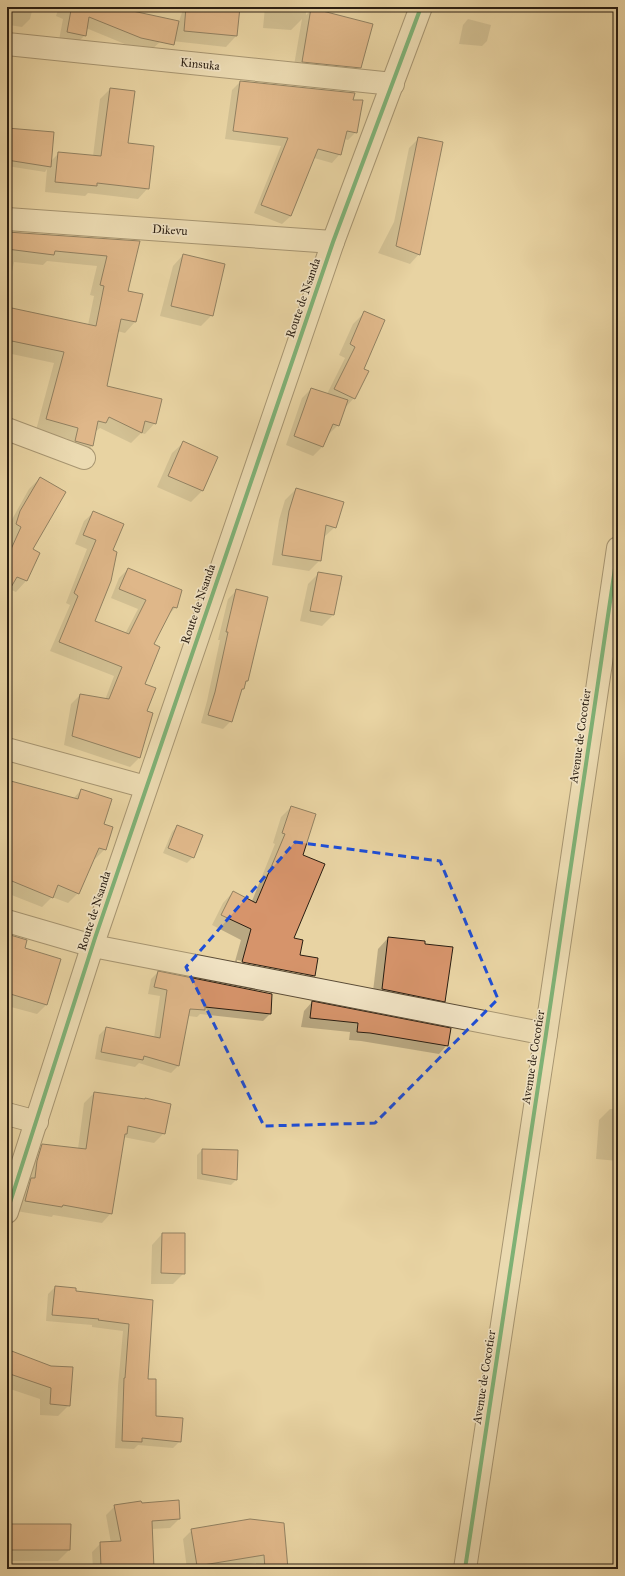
<svg xmlns="http://www.w3.org/2000/svg" width="625" height="1576" viewBox="0 0 625 1576" font-family="'IM FELL Great Primer',serif">
	<style>
		.shadow { fill: #0003; fill-rule: evenodd }
		.building { fill: #d6946b; stroke: #2a1e12 }
		.lines { fill: none; stroke-linecap: round; stroke-linejoin: round }
		.minor-casing { stroke: #5a4b36; stroke-width: 24 }
		.tertiary-casing { stroke: #5a4b36; stroke-width: 24 }
		.minor { stroke: #f0e2c3; stroke-width: 22 }
		.tertiary { stroke: #f0e2c3; stroke-width: 22 }
		.cycleway-casing { stroke: #f0e2c3; stroke-width: 6 }
		.cycleway { stroke: #00873e; stroke-width: 4 }
		.marked { fill: none; stroke: #1d4ed8; stroke-width: 3; stroke-dasharray: 8 5; stroke-linejoin: round }
		.labels { text-anchor: middle; stroke-width: 3.5; stroke-linejoin: round; paint-order: stroke }
		.street-label { font-size: 12px; fill: #2a1e12; stroke: #f0e2c3 }
	</style>
	<rect width="100%" height="100%" fill="#e8d3a3"/>
	<filter id="stains"><feTurbulence type="fractalNoise" baseFrequency=".005" numOctaves="4"/><feColorMatrix values="0 0 0 0 .2 0 0 0 0 .09 0 0 0 0 .02 0 0 0 .5 -.17"/></filter>
	<radialGradient id="worn" r=".72"><stop offset=".6" stop-color="#630" stop-opacity="0"/><stop offset="1" stop-color="#630" stop-opacity=".3"/></radialGradient>
	<g class="shadow">
		<polygon points="7,7 33,7 30,19 22,27 9,25 7,27"/>
		<polygon points="59,7 123,7 122,10 160,42 151,50 132,47 86,28 85,35 76,44 59,40 63,19 56,16"/>
		<polygon points="184,7 239,7 236,36 226,47 172,41"/>
		<polygon points="265,7 306,7 306,15 312,9 360,68 351,77 293,71 302,19 291,30 263,28"/>
		<polygon points="468,19 491,25 487,41 482,46 459,44 463,25"/>
		<polygon points="240,82 356,132 348,140 344,139 340,154 332,163 314,158 291,216 282,224 254,213 281,146 225,139 232,90"/>
		<polygon points="110,89 127,144 148,188 138,199 88,193 85,196 45,192 47,169 45,172 7,166 7,129 51,161 59,153 93,156 100,99"/>
		<polygon points="419,138 419,254 410,264 378,253 394,222 409,148"/>
		<polygon points="7,233 139,242 127,292 141,295 135,322 125,333 117,331 106,387 155,423 145,434 141,433 131,443 100,428 95,432 92,446 82,457 65,452 68,439 36,430 54,363 7,353 7,308 88,325 94,296 90,295 97,266 47,261 43,265 14,262 7,295"/>
		<polygon points="183,255 212,315 201,326 160,316 173,266"/>
		<polygon points="364,313 363,370 354,398 344,409 338,425 329,434 327,434 322,447 313,456 286,445 302,398 311,389 327,394 345,358 339,355 353,324"/>
		<polygon points="7,385 11,386 7,414"/>
		<polygon points="183,443 217,457 202,491 191,502 157,487 172,453"/>
		<polygon points="40,478 31,550 39,553 26,581 16,592 9,589 7,592 7,532 10,523 29,489"/>
		<polygon points="296,489 335,527 323,538 320,560 309,571 272,565 279,520 285,500"/>
		<polygon points="93,513 112,550 93,621 125,634 138,609 111,598 119,578 128,569 176,607 167,616 153,645 144,684 145,712 152,714 139,758 130,767 64,745 71,704 80,695 105,700 114,676 50,651 70,605 66,603 87,549 75,544 84,521"/>
		<polygon points="319,573 333,615 322,626 300,621 308,584"/>
		<polygon points="237,590 247,680 245,683 243,689 240,692 231,721 223,729 201,723 207,701 220,640 218,640 228,599"/>
		<polygon points="7,781 73,799 81,790 103,825 105,849 95,859 93,859 78,893 68,903 52,897 42,907 9,894 7,902"/>
		<path d="M291,807l10,49 -8,82 5,17 19,4 -3,17 -10,10 -72,-14 9,-32 -29,-15 11,-22 10,-11 19,9 23,-57 -2,-1 8,-26zM237,960l70,14v2l-70,-14z"/>
		<polygon points="177,826 193,857 187,863 163,853 172,832"/>
		<polygon points="7,935 24,949 47,1004 37,1014 11,1007 7,1024"/>
		<polygon points="388,938 444,1001 433,1012 372,1000 378,949"/>
		<polygon points="158,972 270,1014 263,1021 200,1014 197,1017 188,1016 178,1066 171,1073 139,1063 135,1067 95,1059 99,1035 106,1028 154,1038 160,996 148,994 151,979"/>
		<polygon points="312,1002 447,1045 439,1054 361,1041 349,1040 350,1032 301,1027 304,1011"/>
		<polygon points="94,1093 164,1133 154,1143 123,1137 111,1213 102,1223 53,1215 52,1217 16,1211 32,1155 42,1145 78,1149 84,1103"/>
		<polygon points="610,1109 618,1109 618,1161 596,1159 599,1120"/>
		<polygon points="202,1150 236,1180 231,1185 197,1179 197,1155"/>
		<polygon points="162,1234 184,1273 173,1284 151,1284 152,1245"/>
		<polygon points="55,1287 74,1292 152,1301 147,1380 155,1417 180,1441 173,1448 138,1445 134,1449 115,1448 118,1386 123,1331 92,1327 92,1325 46,1321 48,1294"/>
		<polygon points="10,1351 50,1367 69,1405 58,1416 40,1415 40,1399 7,1388 7,1354"/>
		<polygon points="141,1504 179,1519 170,1528 151,1529 153,1569 93,1569 92,1552 101,1543 111,1543 106,1515 115,1506"/>
		<polygon points="250,1520 286,1565 291,1565 291,1569 256,1569 256,1563 222,1569 187,1569 183,1539 192,1530"/>
		<polygon points="10,1525 70,1525 69,1550 58,1561 7,1561 7,1528"/>
	</g>
	<g class="building">
		<polygon points="66,7 114,7 179,21 174,45 141,38 89,17 86,36 67,32 71,10"/>
		<polygon points="186,7 240,7 237,36 184,31"/>
		<polygon points="311,8 373,24 361,68 302,62"/>
		<polygon points="240,81 355,93 353,100 363,100 357,133 347,131 341,155 318,149 291,216 261,205 288,138 233,131"/>
		<polygon points="110,88 135,91 128,143 154,146 149,189 97,183 97,186 55,182 58,152 101,156"/>
		<polygon points="7,128 54,132 51,167 7,160"/>
		<polygon points="418,137 443,142 420,255 396,246"/>
		<polygon points="7,232 140,241 128,291 143,294 136,322 121,319 107,386 162,399 156,424 145,421 142,433 109,417 106,423 98,421 93,446 75,441 78,428 46,419 64,352 7,340 7,307 96,326 104,286 100,285 107,256 55,251 54,255 7,249"/>
		<polygon points="183,254 225,264 213,316 171,306"/>
		<polygon points="364,311 385,320 364,369 369,371 355,399 334,389 355,347 350,344"/>
		<polygon points="311,388 348,400 339,426 333,424 323,447 294,436"/>
		<polygon points="183,441 218,457 203,491 168,476"/>
		<polygon points="40,477 66,492 33,549 40,553 27,581 17,577 7,594 7,558 21,527 16,524 20,511"/>
		<polygon points="296,488 344,502 336,528 326,525 321,561 282,555 289,511"/>
		<polygon points="93,511 124,524 113,550 117,552 111,581 95,621 129,634 146,600 119,589 128,568 182,590 177,608 173,607 154,644 160,647 145,684 156,688 147,711 153,713 140,758 72,736 80,694 109,699 122,667 59,642 78,596 74,593 96,540 83,535"/>
		<polygon points="318,572 342,576 334,615 310,611"/>
		<polygon points="236,589 268,597 248,681 246,681 244,689 242,689 232,722 208,715 215,692 228,632 226,632"/>
		<polygon points="7,780 78,799 81,789 112,799 104,824 113,827 106,850 99,848 79,894 58,885 53,898 7,879"/>
		<polygon points="291,806 316,814 303,855 325,864 294,938 303,940 300,955 318,958 315,976 242,962 251,929 221,915 233,891 256,903 285,834 282,833"/>
		<polygon points="177,825 203,835 194,858 168,848"/>
		<polygon points="7,934 27,940 25,948 61,959 47,1005 7,993"/>
		<polygon points="388,937 425,941 425,944 453,947 445,1002 382,989"/>
		<polygon points="158,971 272,994 271,1014 205,1007 205,1010 190,1009 179,1066 144,1056 143,1060 101,1052 106,1027 160,1038 167,990 154,987"/>
		<polygon points="312,1001 451,1028 448,1046 370,1033 357,1032 358,1023 310,1018"/>
		<polygon points="94,1092 145,1099 145,1098 171,1104 165,1134 128,1126 127,1134 125,1134 112,1214 63,1205 62,1207 25,1201 31,1178 35,1178 37,1161 42,1144 86,1149"/>
		<polygon points="202,1149 238,1150 237,1180 202,1174"/>
		<polygon points="162,1233 185,1233 185,1274 161,1273"/>
		<polygon points="55,1286 76,1288 76,1291 153,1300 148,1379 156,1379 156,1416 183,1418 181,1442 142,1438 142,1442 122,1441 124,1378 125,1378 129,1324 98,1320 99,1319 52,1315"/>
		<polygon points="9,1350 51,1366 73,1367 70,1406 50,1404 51,1388 7,1373"/>
		<polygon points="179,1500 180,1519 152,1521 154,1569 132,1569 132,1566 101,1567 100,1542 121,1541 114,1505 141,1501 142,1503"/>
		<polygon points="250,1519 284,1523 288,1569 265,1569 264,1555 197,1566 191,1529"/>
		<polygon points="10,1524 71,1524 70,1550 10,1550"/>
	</g>
	<g class="lines">
		<g class="minor-casing">
			<g id="minor">
				<polyline points="7,44 393,84"/>
				<polyline points="7,219 333,242"/>
				<polyline points="7,429 84,458"/>
				<polyline points="7,749 146,787"/>
				<polyline points="7,921 93,946 546,1034"/>
				<polyline points="7,1114 37,1122"/>
				<polyline points="465,1569 546,1034 618,548"/>
			</g>
		</g>
		<g class="tertiary-casing">
			<polyline id="tertiary" points="7,1212 95,938 333,242 421,7"/>
		</g>
		<use href="#minor" class="minor"/>
		<use href="#tertiary" class="tertiary"/>
		<g class="cycleway-casing">
			<g id="cycleway">
				<polyline points="7,1212 95,938 333,242 421,7"/>
				<polyline points="465,1569 546,1034 618,548"/>
			</g>
		</g>
		<use href="#cycleway" class="cycleway"/>
	</g>
	<path d="M0 0H625V1576H0ZM295,842l145,19 58,138 -123,124 -111,3 -78,-159z" fill="#e8d3a3" fill-opacity=".55" fill-rule="evenodd"/>
	<path class="marked" d="M295,842l145,19 58,138 -123,124 -111,3 -78,-159z"/>
	<g class="labels">
		<g class="street-label">
			<text transform="translate(200 64) rotate(6)" y="4">Kinsuka</text>
			<text transform="translate(170 230) rotate(4)" y="4">Dikevu</text>
			<text transform="translate(303 298) rotate(-71)" y="4">Route de Nsanda</text>
			<text transform="translate(198 604) rotate(-71)" y="4">Route de Nsanda</text>
			<text transform="translate(580 736) rotate(-82)" y="4">Avenue de Cocotier</text>
			<text transform="translate(94 911) rotate(-72)" y="4">Route de Nsanda</text>
			<text transform="translate(533 1057) rotate(-81)" y="4">Avenue de Cocotier</text>
			<text transform="translate(484 1377) rotate(-81)" y="4">Avenue de Cocotier</text>
		</g>
	</g>
	<rect width="625" height="1576" fill="none" stroke="#e8d3a3" stroke-width="24"/>
	<rect x="8" y="8" width="609" height="1560" fill="none" stroke="#2a1e12" stroke-width="2"/>
	<rect x="12" y="12" width="601" height="1552" fill="none" stroke="#2a1e12"/>
	<rect width="100%" height="100%" filter="url(#stains)"/>
	<rect width="100%" height="100%" fill="url(#worn)"/>
</svg>
